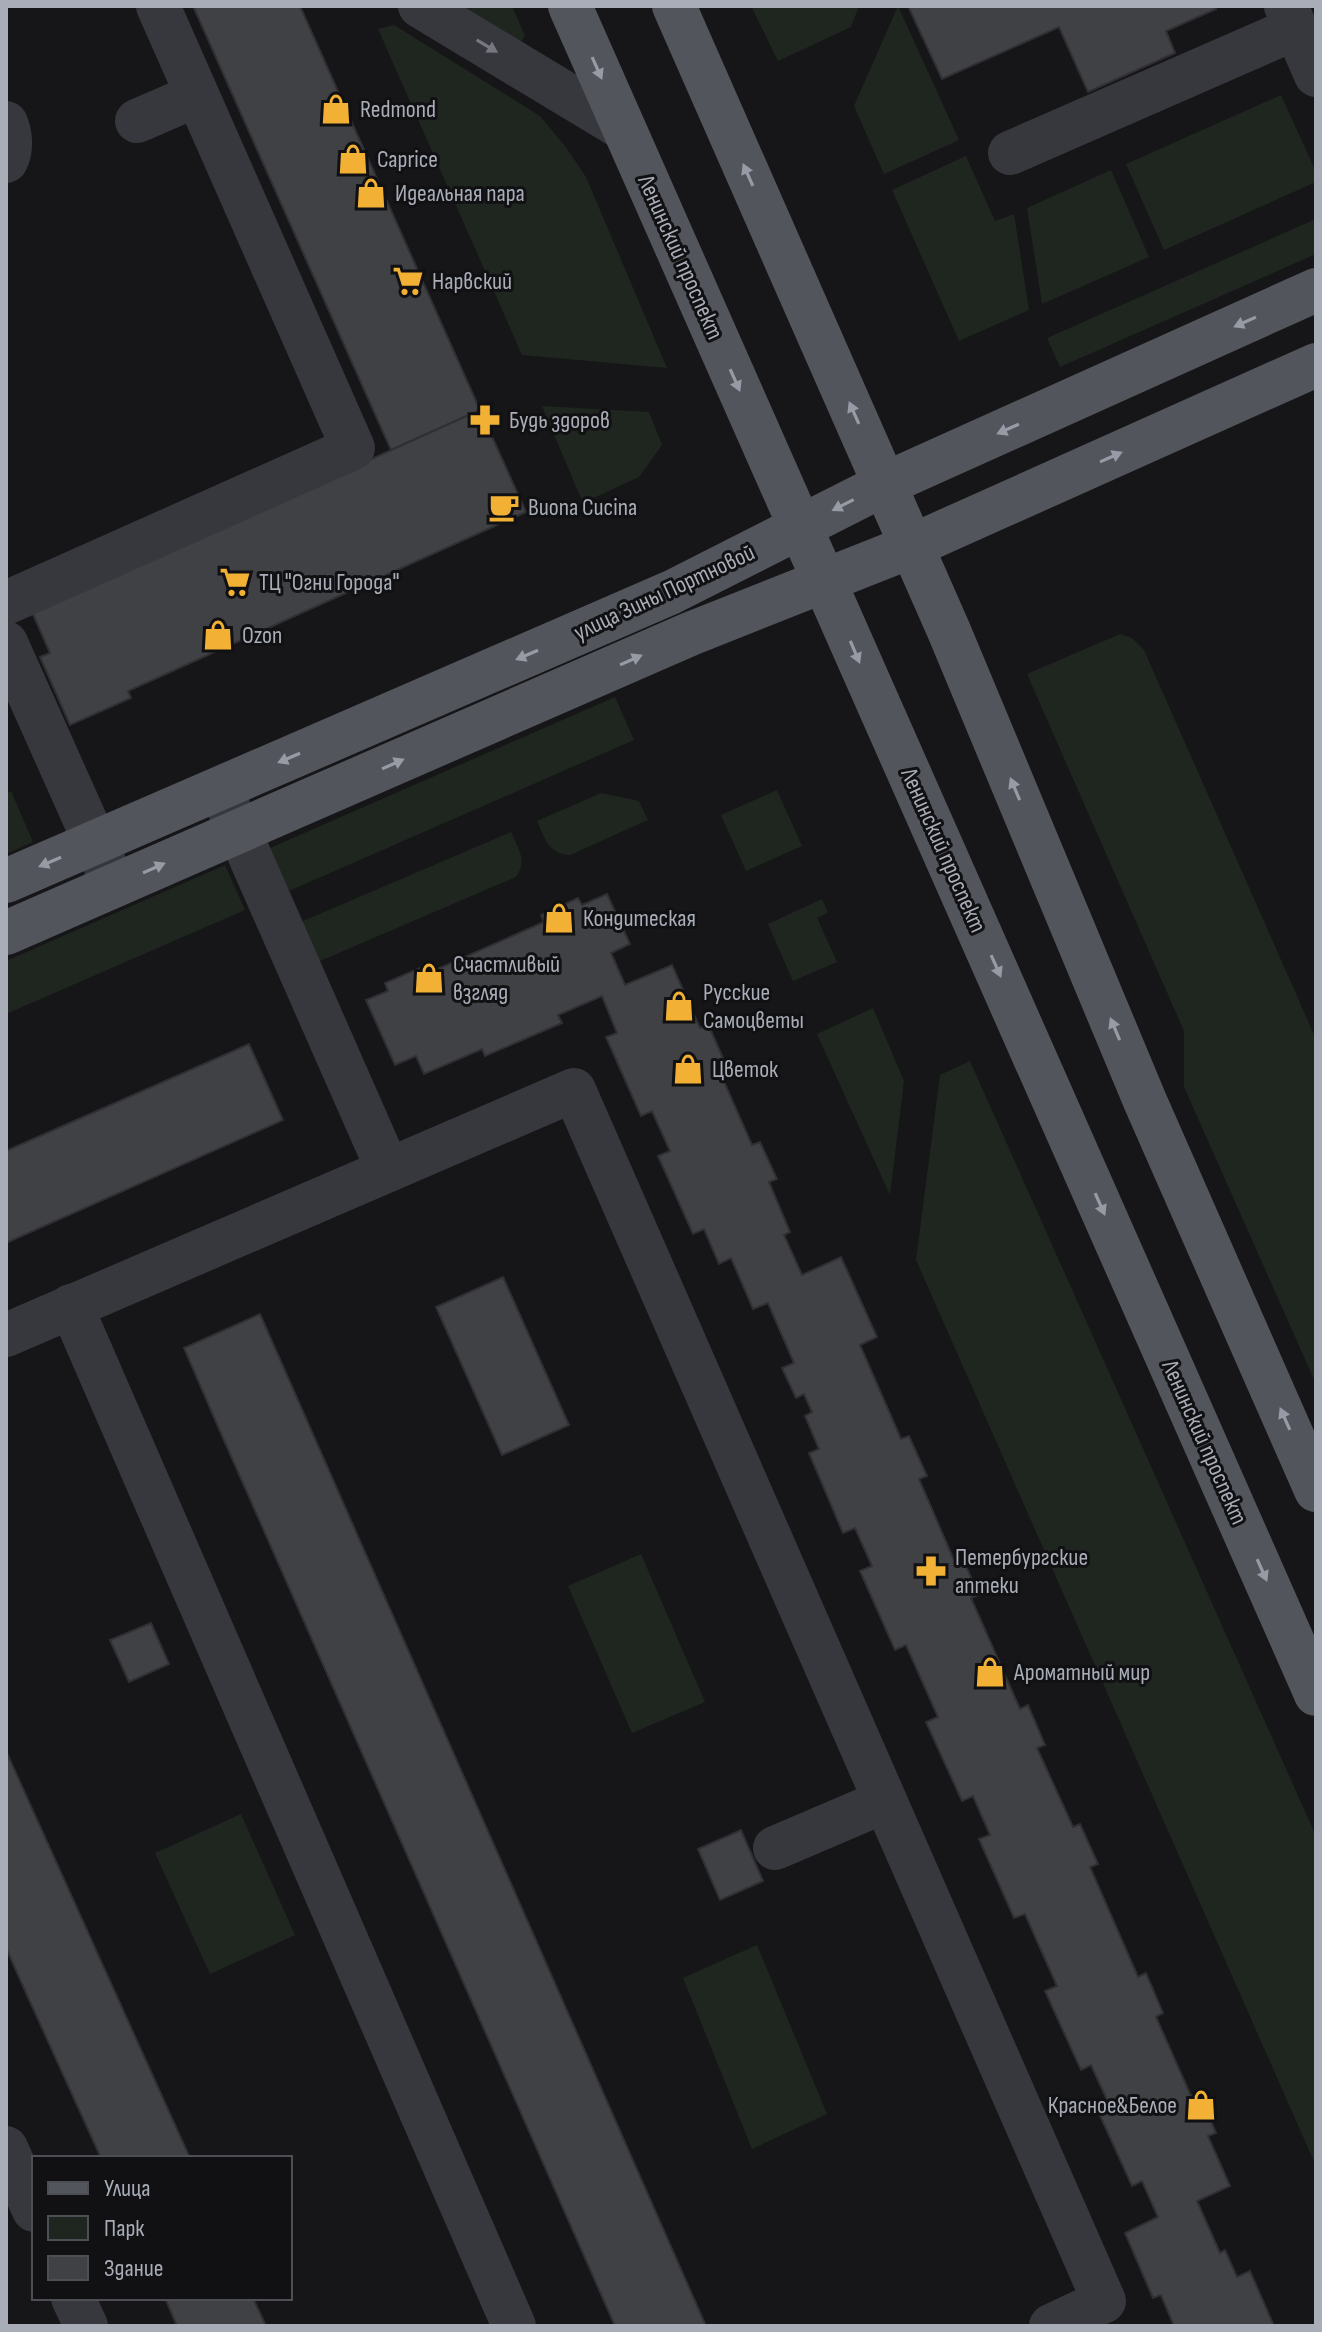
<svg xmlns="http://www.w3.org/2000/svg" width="1322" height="2332" viewBox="0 0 1322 2332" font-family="'Sofia Sans Condensed',sans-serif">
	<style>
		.green { fill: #1e261f }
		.building { fill: #404145; stroke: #303034; stroke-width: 2 }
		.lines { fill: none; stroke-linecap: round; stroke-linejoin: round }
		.minor { stroke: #37383d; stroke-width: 44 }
		.major { stroke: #53555c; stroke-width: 44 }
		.oneway { fill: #757881 }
		.oneway2 { fill: #979ba6 }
		.labels { text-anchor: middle; stroke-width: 6; stroke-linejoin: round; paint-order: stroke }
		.poi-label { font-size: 24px; fill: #a8adb8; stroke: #111113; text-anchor: start }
		.street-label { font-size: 24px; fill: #a8adb8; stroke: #111113 }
	</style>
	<rect width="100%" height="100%" fill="#161618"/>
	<g class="green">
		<polygon points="456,6 512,6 525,36 520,43"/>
		<polygon points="751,6 859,6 851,27 778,61"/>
		<polygon points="898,6 959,140 884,174 854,106"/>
		<polygon points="394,25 540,116 565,146 586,177 667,368 522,355 378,29"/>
		<polygon points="1281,95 1316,172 1316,182 1164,250 1126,164"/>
		<polygon points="966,156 995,221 1014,214 1029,310 959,341 892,190"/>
		<polygon points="1111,170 1149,257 1042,304 1027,208"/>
		<polygon points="1316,219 1316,254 1060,367 1047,338"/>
		<polygon points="542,406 649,412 662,445 639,477 583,503"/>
		<polygon points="1120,634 1132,638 1144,650 1316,1039 1316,1384 1184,1087 1184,1031 1027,674"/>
		<polygon points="615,697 634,740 289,891 270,848"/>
		<polygon points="777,790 802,846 746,871 721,815"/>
		<polygon points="11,791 33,842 6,854 6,793"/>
		<path d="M601,793l38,8 9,19 -78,35c-22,-1 -25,-17 -33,-34z"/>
		<path d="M511,832c7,16 17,29 5,45l-203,87 -17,-40z"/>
		<polygon points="225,865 245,910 6,1014 6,961"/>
		<polygon points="822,899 828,913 817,918 837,962 793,981 768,924"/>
		<polygon points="873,1008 904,1081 890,1195 817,1034"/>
		<polygon points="970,1061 1316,1836 1316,2166 916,1260 940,1075"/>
		<polygon points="641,1554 705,1702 632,1733 568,1586"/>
		<polygon points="241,1814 295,1935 210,1974 155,1853"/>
		<polygon points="757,1945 827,2114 752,2149 683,1978"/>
	</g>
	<g class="building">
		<polygon points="193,6 300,6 480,410 391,450"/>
		<polygon points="908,6 1214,6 1216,9 1166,31 1175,53 1088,92 1059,27 942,79"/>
		<polygon points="480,410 526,512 128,691 131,698 70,725 40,657 50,653 32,612"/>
		<polygon points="607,894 630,944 611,953 625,985 672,965 700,1028 708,1024 726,1065 718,1068 752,1145 760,1142 777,1179 769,1182 790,1232 784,1235 802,1275 841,1257 877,1337 860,1345 901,1439 909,1436 927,1476 919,1479 953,1558 961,1555 979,1595 971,1598 1020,1709 1028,1705 1045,1745 1037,1748 1073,1827 1080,1824 1098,1864 1090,1867 1138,1977 1146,1973 1163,2013 1156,2017 1191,2096 1199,2093 1216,2133 1208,2136 1230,2186 1197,2201 1220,2253 1225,2250 1237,2277 1250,2271 1274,2326 1174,2326 1161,2295 1153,2298 1125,2233 1158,2217 1142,2181 1132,2186 1097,2109 1109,2104 1091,2065 1081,2070 1045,1991 1057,1986 1025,1914 1014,1918 979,1839 990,1835 973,1796 962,1801 926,1722 938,1717 906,1645 895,1650 860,1571 872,1566 855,1528 843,1533 809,1453 819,1449 805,1416 812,1412 804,1394 796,1398 782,1368 794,1363 768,1303 753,1309 731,1258 719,1264 704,1229 693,1234 658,1156 670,1151 652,1111 641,1116 606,1037 617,1033 602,996 558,1015 562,1023 485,1056 482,1049 424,1074 416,1056 395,1065 366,1000 388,991 385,983 420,968 424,975 544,922 541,915 578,898 582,905"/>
		<polygon points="249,1044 283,1120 6,1243 6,1151"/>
		<polygon points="503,1277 569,1425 502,1455 436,1307"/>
		<polygon points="260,1314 706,2326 615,2326 223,1438 184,1348"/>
		<polygon points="151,1623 169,1664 129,1682 110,1640"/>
		<polygon points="6,1751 190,2158 101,2158 27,1995 6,1948"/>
		<polygon points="741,1830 763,1881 720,1900 698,1849"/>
		<polygon points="165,2298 253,2298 266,2326 177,2326"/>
	</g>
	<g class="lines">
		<g class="minor">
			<polyline points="420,6 624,129"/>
			<polyline points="1286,6 1316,75"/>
			<polyline points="137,121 197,95"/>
			<path d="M6,123c5,12 6,27 0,38"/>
			<polyline points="1010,153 1296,28"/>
			<polyline points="6,603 353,448 158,6"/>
			<polyline points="6,643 111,878"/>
			<polyline points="223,795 388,1170"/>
			<polyline points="71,1306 514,2326"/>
			<polyline points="6,1335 574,1090 1104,2301 1051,2326"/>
			<polyline points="775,1848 885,1801"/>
			<polyline points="6,2148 34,2210"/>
			<polyline points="73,2298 86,2326"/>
		</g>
		<g class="major">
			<polyline points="570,6 1316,1694"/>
			<polyline points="674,6 949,631 1145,1101 1316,1490"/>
			<polyline points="6,881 672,592 885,484 1316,290"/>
			<polyline points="6,933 690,634 912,546 1316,365"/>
		</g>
	</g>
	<defs><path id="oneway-solid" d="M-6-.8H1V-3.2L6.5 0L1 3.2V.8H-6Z" transform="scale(2)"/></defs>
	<use class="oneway" href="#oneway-solid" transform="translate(487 46) rotate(31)"/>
	<g class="oneway2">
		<use href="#oneway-solid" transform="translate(597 68) rotate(66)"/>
		<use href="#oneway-solid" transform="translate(748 175) rotate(-114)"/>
		<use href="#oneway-solid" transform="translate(1245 322) rotate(156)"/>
		<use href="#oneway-solid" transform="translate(735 380) rotate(66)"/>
		<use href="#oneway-solid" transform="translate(854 413) rotate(-114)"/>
		<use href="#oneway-solid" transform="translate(1008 429) rotate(156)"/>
		<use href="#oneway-solid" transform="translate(1111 457) rotate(-24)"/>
		<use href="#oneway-solid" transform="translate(843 505) rotate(153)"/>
		<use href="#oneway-solid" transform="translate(855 652) rotate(67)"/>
		<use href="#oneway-solid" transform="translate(527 655) rotate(157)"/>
		<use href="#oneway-solid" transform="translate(631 660) rotate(-24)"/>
		<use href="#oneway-solid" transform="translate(289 758) rotate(157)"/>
		<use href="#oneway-solid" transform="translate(393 764) rotate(-24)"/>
		<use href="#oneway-solid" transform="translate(1015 789) rotate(-113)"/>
		<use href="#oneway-solid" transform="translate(50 862) rotate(157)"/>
		<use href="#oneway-solid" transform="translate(154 868) rotate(-24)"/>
		<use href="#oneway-solid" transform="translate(996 966) rotate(66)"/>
		<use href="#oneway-solid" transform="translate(1115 1029) rotate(-113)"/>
		<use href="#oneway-solid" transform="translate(1100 1204) rotate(66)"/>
		<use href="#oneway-solid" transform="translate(1285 1419) rotate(-114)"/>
		<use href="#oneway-solid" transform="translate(1262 1570) rotate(66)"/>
	</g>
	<defs>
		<g id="shop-bare" transform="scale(2.4)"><path d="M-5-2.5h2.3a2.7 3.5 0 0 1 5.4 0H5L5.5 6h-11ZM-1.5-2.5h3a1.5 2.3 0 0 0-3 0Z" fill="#f2b134" stroke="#111113" stroke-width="2.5" paint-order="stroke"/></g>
		<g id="supermarket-bare" transform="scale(2.4)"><path d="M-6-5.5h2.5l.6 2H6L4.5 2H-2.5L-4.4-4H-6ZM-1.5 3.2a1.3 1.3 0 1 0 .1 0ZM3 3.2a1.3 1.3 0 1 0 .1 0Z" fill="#f2b134" stroke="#111113" stroke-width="2.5" paint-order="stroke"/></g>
		<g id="pharmacy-bare" transform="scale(2.4)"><path d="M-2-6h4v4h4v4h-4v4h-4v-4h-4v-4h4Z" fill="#f2b134" stroke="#111113" stroke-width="2.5" paint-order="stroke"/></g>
		<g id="cafe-bare" transform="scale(2.4)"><path d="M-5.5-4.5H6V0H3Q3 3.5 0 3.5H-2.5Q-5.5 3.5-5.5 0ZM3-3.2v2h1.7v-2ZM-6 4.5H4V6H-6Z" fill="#f2b134" stroke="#111113" stroke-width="2.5" paint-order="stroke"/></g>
	</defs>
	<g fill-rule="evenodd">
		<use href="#shop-bare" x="336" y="109"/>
		<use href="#shop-bare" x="353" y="159"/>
		<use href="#shop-bare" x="371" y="193"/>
		<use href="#supermarket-bare" x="408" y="281"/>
		<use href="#pharmacy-bare" x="485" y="420"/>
		<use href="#cafe-bare" x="504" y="507"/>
		<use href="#supermarket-bare" x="235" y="582"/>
		<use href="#shop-bare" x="218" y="635"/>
		<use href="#shop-bare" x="559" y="918"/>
		<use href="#shop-bare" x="429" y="978"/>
		<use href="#shop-bare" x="679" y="1006"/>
		<use href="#shop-bare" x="688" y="1069"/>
		<use href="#pharmacy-bare" x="931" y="1571"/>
		<use href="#shop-bare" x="990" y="1672"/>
		<use href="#shop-bare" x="1201" y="2105"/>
	</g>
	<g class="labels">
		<g class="poi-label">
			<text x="360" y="117">Redmond</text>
			<text x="377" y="167">Caprice</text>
			<text x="395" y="201">Идеальная пара</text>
			<text x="432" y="289">Нарвский</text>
			<text x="509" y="428">Будь здоров</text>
			<text x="528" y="515">Buona Cucina</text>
			<text x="259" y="590">ТЦ "Огни Города"</text>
			<text x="242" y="643">Ozon</text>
			<text x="583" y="926">Кондитеская</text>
			<text x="453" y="972">Счастливый<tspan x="453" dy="28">взгляд</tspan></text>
			<text x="703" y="1000">Русские<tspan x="703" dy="28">Самоцветы</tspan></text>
			<text x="712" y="1077">Цветок</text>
			<text x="955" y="1565">Петербургские<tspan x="955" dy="28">аптеки</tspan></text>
			<text x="1014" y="1680">Ароматный мир</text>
			<text x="1177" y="2113" text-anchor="end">Красное&amp;Белое</text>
		</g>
		<g class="street-label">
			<text transform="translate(681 257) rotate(66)" y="8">Ленинский проспект</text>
			<text transform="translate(664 592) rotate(-25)" y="8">улица Зины Портновой</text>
			<text transform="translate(944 850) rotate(66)" y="8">Ленинский проспект</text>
			<text transform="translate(1205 1442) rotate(66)" y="8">Ленинский проспект</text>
		</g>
	</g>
	<rect width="1322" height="2332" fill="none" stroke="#a8adb8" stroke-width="16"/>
	<rect x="32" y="2156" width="260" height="144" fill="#111113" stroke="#4d4f55" stroke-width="2"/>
	<rect x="48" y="2182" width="40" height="12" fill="#53555c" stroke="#4d4f55" stroke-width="2"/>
	<text x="104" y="2196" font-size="24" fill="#a8adb8">Улица</text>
	<rect x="48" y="2216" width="40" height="24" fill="#1e261f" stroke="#4d4f55" stroke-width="2"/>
	<text x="104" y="2236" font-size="24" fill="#a8adb8">Парк</text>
	<rect x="48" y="2256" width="40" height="24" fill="#404145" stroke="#4d4f55" stroke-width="2"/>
	<text x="104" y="2276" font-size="24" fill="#a8adb8">Здание</text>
</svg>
